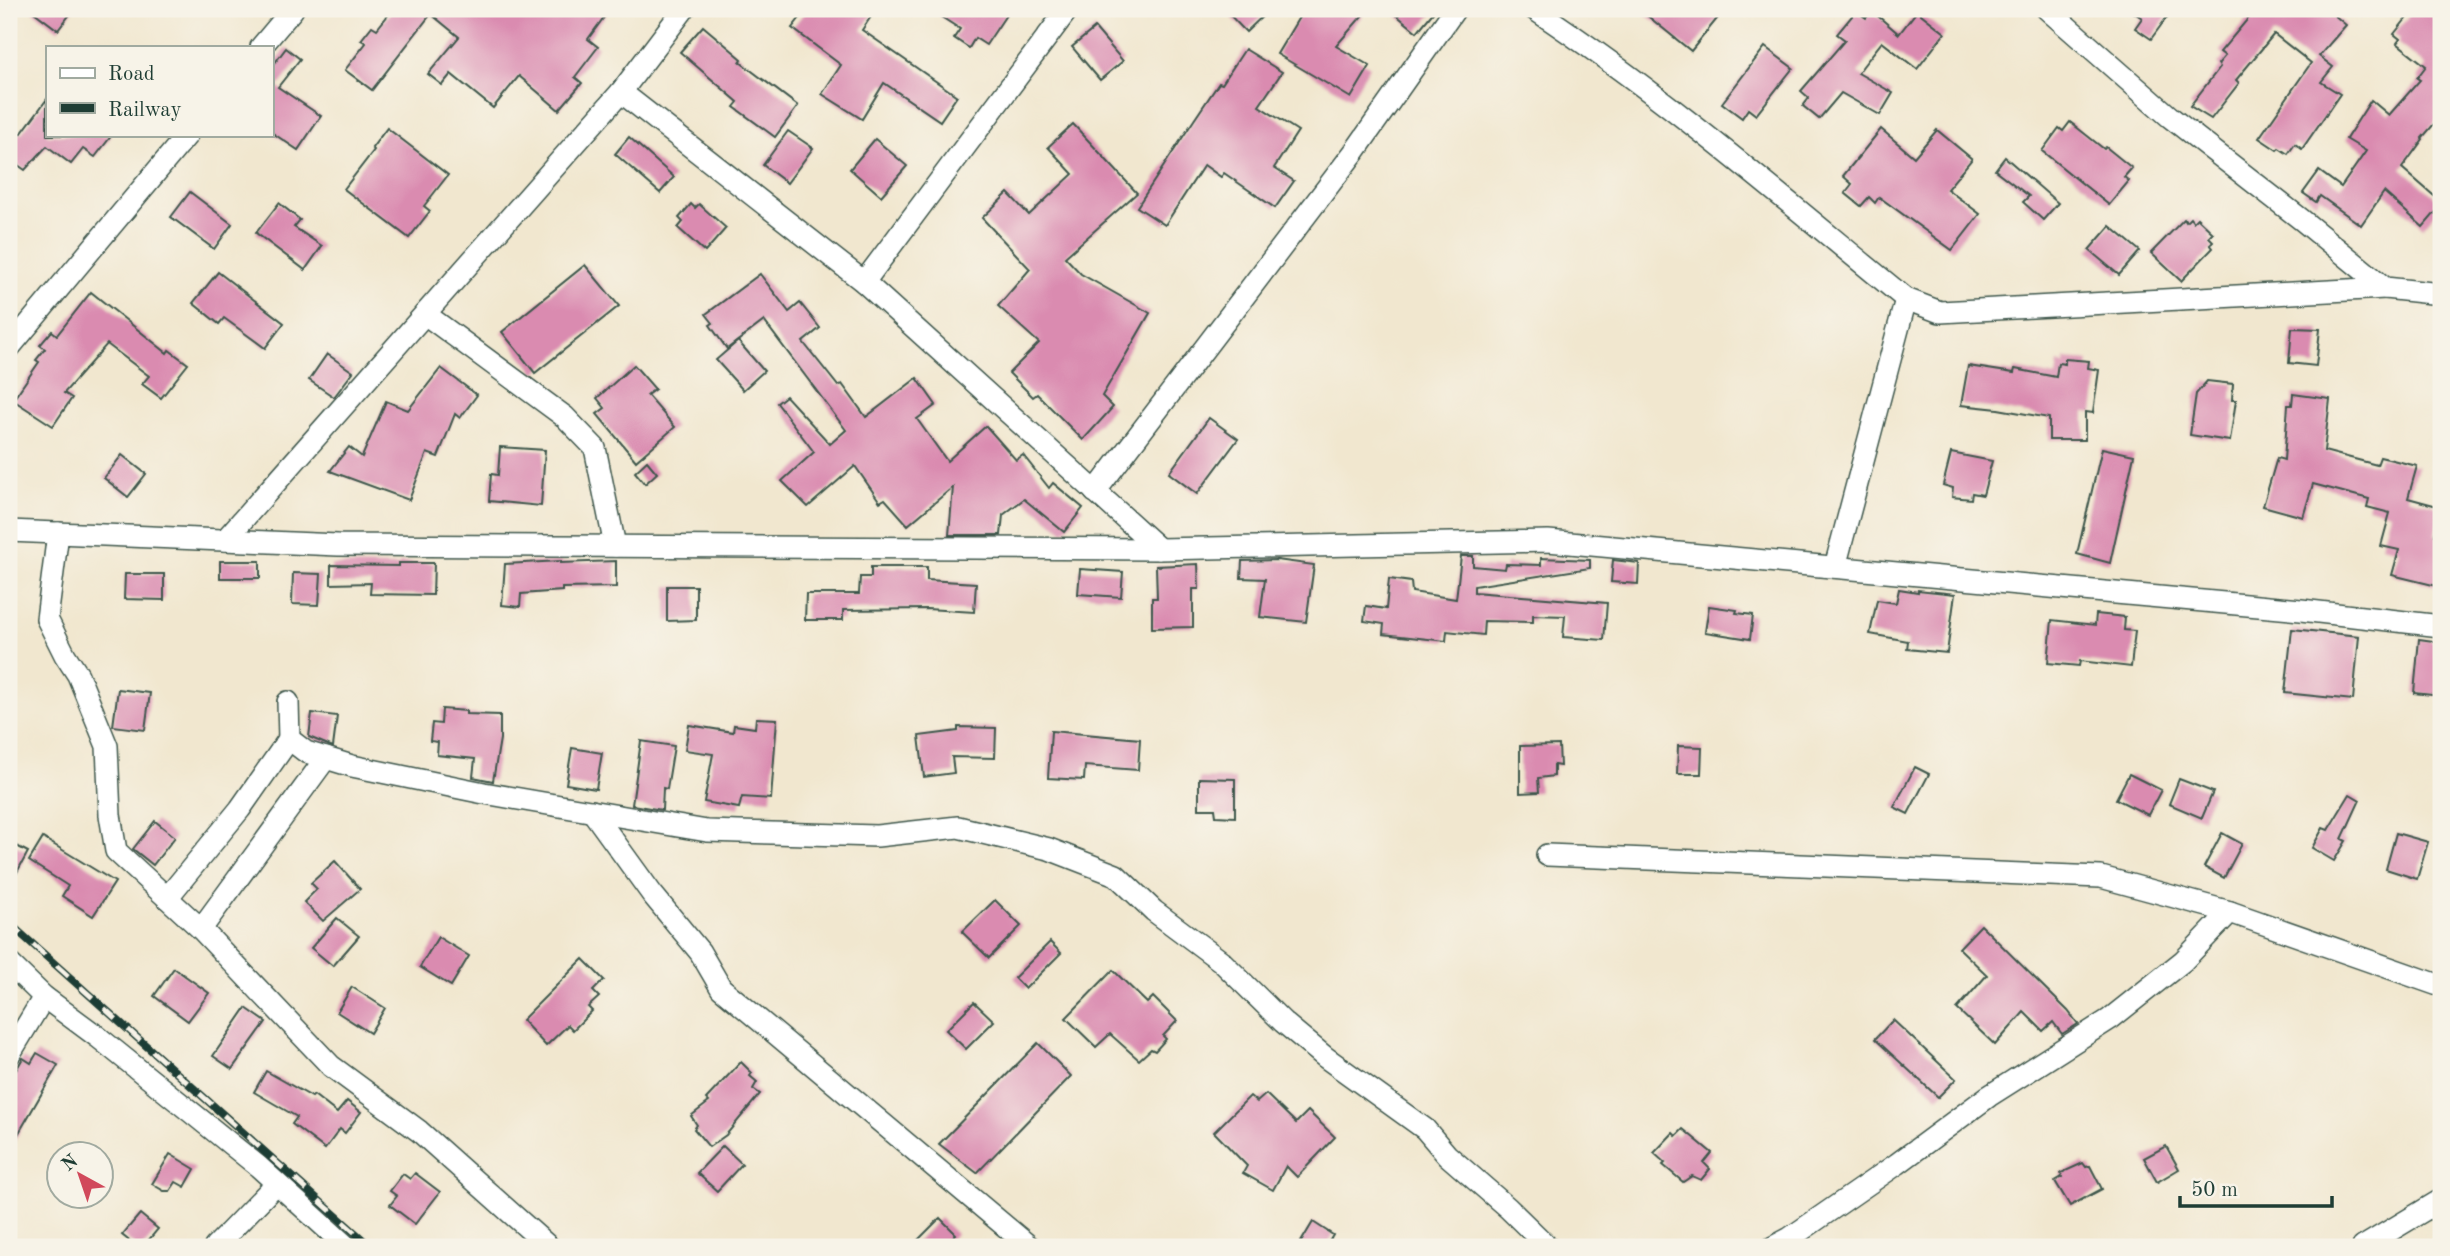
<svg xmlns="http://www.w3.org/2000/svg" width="2450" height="1256" viewBox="0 0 2450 1256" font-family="'Old Standard TT',serif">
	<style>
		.building { fill: #da8bb0 }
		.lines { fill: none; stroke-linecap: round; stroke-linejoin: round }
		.minor-casing { stroke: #3e564b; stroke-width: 24 }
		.minor { stroke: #fff; stroke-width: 21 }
		.rail-casing { stroke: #1f3d34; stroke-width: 8 }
		.rail { stroke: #f7f3e8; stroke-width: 5; stroke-dasharray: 16; stroke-linecap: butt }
	</style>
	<rect width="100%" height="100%" fill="#f7f3e8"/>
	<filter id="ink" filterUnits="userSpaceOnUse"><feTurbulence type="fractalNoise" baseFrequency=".0143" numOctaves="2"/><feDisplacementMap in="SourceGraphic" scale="14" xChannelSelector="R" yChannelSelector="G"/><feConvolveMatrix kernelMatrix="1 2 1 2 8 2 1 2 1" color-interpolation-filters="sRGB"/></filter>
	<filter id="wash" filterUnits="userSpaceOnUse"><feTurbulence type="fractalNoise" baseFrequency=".00686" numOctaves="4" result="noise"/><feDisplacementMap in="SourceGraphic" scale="28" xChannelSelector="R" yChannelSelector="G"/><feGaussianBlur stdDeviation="1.57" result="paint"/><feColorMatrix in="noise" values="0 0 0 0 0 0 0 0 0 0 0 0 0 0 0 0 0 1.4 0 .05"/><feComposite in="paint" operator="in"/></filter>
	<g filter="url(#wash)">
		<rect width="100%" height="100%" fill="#f1e7cf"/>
		<g id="blocks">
			<g class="building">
				<polygon points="30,9 74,9 58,30"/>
				<polygon points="393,9 610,9 588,39 598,47 575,77 582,83 559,110 519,76 493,108 451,74 442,85 428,74 459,37 431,14 372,90 345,70 366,43 361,40 372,26 377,29"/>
				<polygon points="807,9 876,9 862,30 957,96 940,121 884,83 862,119 822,94 841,65 792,28"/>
				<polygon points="929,9 1010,9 986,45 975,38 969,48 954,38 960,29"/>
				<polygon points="1224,9 1270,9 1246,32"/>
				<polygon points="1304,9 1368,9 1336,46 1370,66 1351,98 1277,54"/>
				<polygon points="1389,9 1436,9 1417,32"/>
				<polygon points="1639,9 1725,9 1691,51"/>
				<polygon points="2129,9 2173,9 2151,39 2135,28 2142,18"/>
				<polygon points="2256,9 2278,9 2287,16 2293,9 2327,9 2346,25 2319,56 2333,67 2321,82 2340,94 2302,149 2295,144 2288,154 2279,148 2277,150 2259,138 2311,63 2274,34 2236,80 2239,83 2211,119 2190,106 2220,67 2218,64 2225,56 2220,52"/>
				<polygon points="2414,9 2435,9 2441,13 2441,116 2422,138 2423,139 2402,168 2441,202 2441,206 2423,227 2384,192 2361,225 2320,196 2316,202 2303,193 2319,171 2341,187 2366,151 2346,139 2371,100 2389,115 2420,80 2417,78 2426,66 2397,43 2400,39 2394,34"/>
				<polygon points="1856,11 1866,18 1872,11 1899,34 1917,11 1945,33 1917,69 1882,42 1863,66 1858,73 1893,93 1880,115 1841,93 1819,119 1803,106 1809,98 1801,91 1845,40 1837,34"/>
				<polygon points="703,26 742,59 740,62 798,106 775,137 734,107 738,102 680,52"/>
				<polygon points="1095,28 1123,61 1100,80 1072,47"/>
				<polygon points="1765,47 1793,68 1756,115 1748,109 1742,118 1722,103"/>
				<polygon points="286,48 300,59 278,87 321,116 298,150 271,132 271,68"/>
				<polygon points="1245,49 1282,72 1259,106 1298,131 1274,168 1294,181 1275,208 1224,173 1221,177 1204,165 1165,225 1137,207 1194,120 1219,83 1222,84"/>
				<polygon points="47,99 47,135 112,135 95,157 83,149 71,164 47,146 25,170 18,165 9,176 9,124 21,134"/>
				<polygon points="2070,122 2104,149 2106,147 2132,168 2124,177 2129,181 2109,205 2042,151 2059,128 2063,131"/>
				<polygon points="1073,124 1137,193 1065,257 1081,274 1150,313 1102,396 1113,407 1083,440 1037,394 1033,397 1009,373 1039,343 998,306 1030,269 982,218 1008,193 1029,215 1073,174 1048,147"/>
				<polygon points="387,128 448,175 424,206 430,211 409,238 344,189 374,150 372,148"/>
				<polygon points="1881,129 1914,157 1937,130 1972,159 1947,189 1980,214 1952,250 1879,197 1875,203 1869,197 1861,206 1845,193 1852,184 1843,176"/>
				<polygon points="788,131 813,148 787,183 763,165"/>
				<polygon points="629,137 674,177 660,193 615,154"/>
				<polygon points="875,139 907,166 881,196 850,169"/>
				<polygon points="2005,157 2058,203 2043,220 2023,202 2029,196 1995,170"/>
				<polygon points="190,192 232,224 214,249 171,217"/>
				<polygon points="279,203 300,220 294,227 322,246 305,270 256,233"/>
				<polygon points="691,204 695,208 699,204 726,228 705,252 678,228 683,222 679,218"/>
				<polygon points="2190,218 2193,222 2197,218 2213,233 2209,237 2213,241 2210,244 2213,248 2181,281 2151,253 2184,219 2186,222"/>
				<polygon points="2110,226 2140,251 2119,275 2089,250"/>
				<polygon points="585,265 619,306 535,373 502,332"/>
				<polygon points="218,272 284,323 265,348 224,318 219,324 193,303"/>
				<polygon points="760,274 789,312 800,303 820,328 803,342 838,386 842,384 866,417 917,378 936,405 917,419 947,461 986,426 1016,460 1023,455 1049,488 1053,483 1083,508 1064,532 1024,499 1003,515 1001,535 949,535 953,487 908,525 885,499 880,502 855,466 808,507 782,481 814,452 777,403 786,396 830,444 846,430 764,321 727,349 710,325 713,323 706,314"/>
				<polygon points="91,292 167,353 169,350 188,364 161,398 142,384 149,376 107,344 64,393 72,398 53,426 13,400 39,362 36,360 45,349 40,345 52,331 57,335"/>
				<polygon points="2292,328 2320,329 2316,366 2289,363"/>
				<polygon points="738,341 764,371 743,390 716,360"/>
				<polygon points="327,354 353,372 334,397 309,380"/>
				<polygon points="2065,359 2089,361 2088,368 2099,370 2093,413 2085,412 2085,440 2049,440 2049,418 1998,409 1961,405 1968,366 2014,373 2015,369 2056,377 2058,363 2065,364"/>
				<polygon points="634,365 655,389 647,395 675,427 636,461 597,414 605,408 597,398"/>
				<polygon points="441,368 477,395 460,418 455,414 438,457 427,453 409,500 330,471 349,447 362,457 386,401 408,410"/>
				<polygon points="2207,381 2233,384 2232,400 2236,400 2230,441 2190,435 2196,394"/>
				<polygon points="2293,394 2330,399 2324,451 2377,465 2380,457 2417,466 2408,498 2441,507 2435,535 2441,536 2441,587 2392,575 2399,550 2381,546 2390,513 2367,507 2369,499 2313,484 2303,517 2263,506 2277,458 2284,460 2288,405 2292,405"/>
				<polygon points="1209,418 1238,439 1197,494 1169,473"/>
				<polygon points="500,447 545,450 541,506 489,501 491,474 498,475"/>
				<polygon points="2102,448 2134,455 2110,563 2077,554"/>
				<polygon points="1951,453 1992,461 1983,495 1972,493 1971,499 1952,497 1953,488 1943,485"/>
				<polygon points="122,455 146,474 128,497 104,478"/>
				<polygon points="647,461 657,473 645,484 635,472"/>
				<polygon points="1461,556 1473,556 1473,566 1505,569 1506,564 1541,565 1541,558 1590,560 1590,568 1474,586 1474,592 1607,603 1604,640 1563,637 1565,616 1533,615 1533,622 1484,621 1483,635 1447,631 1446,641 1383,634 1384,624 1364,621 1366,606 1386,609 1389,579 1411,582 1412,592 1456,599"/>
				<polygon points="1277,560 1314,565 1306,622 1260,617 1265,579 1241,578 1242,561"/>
				<polygon points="1613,560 1639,563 1638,584 1611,582"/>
				<rect x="220" y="561" width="40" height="17"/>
				<polygon points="561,561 561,563 616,561 616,587 562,588 562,591 521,594 520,607 502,605 505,564"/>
				<polygon points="399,563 434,563 433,595 370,594 371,583 331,584 331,565 399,566"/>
				<polygon points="1198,564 1199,589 1193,589 1193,627 1152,628 1152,598 1157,598 1156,566"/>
				<polygon points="871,567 927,567 927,580 976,583 974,612 927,609 843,610 843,620 805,620 806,594 859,594 860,577 871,577"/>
				<polygon points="1080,569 1123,572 1121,597 1078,594"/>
				<polygon points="293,573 321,574 319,605 292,604"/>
				<polygon points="125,574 164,574 164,600 124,599"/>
				<polygon points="667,586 696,586 696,620 667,621"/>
				<polygon points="1899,589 1918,592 1918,590 1955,594 1947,653 1907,649 1908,641 1870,634 1877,600 1896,603"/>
				<polygon points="1709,606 1737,610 1736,613 1753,615 1750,639 1705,632"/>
				<polygon points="2096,614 2125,617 2124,630 2135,631 2131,667 2080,661 2079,666 2048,663 2052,620 2095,625"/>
				<polygon points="2292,629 2359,636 2353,700 2285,693"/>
				<polygon points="2419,639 2441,642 2441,696 2414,693"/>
				<polygon points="118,689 150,693 145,730 113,726"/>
				<polygon points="442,709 466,711 466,714 500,715 500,739 493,781 473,777 475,759 437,755 438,742 430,741 432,723 441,724"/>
				<polygon points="312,713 337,716 333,747 309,737"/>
				<polygon points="756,718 777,719 771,799 742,797 739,808 704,802 713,754 685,750 689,725 733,732 734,725 755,728"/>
				<polygon points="958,727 996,728 995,758 952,757 954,773 924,777 919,736 958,731"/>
				<polygon points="1051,731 1140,739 1138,770 1085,766 1084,780 1048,778"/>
				<polygon points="641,741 674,746 667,789 663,788 662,810 632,805"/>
				<polygon points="1559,745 1560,766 1554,765 1554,776 1538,778 1539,792 1520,793 1520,746"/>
				<polygon points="1678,746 1702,747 1701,774 1677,774"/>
				<polygon points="572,748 602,753 596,789 566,784"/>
				<polygon points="1915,767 1929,774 1908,814 1894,807"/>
				<polygon points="2129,774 2161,790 2148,815 2116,799"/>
				<polygon points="1199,778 1235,779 1235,817 1216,816 1215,809 1199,809"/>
				<polygon points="2179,779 2213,792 2202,818 2169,804"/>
				<polygon points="2350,794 2360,800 2342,839 2346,841 2334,861 2312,848 2323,828 2328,830"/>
				<polygon points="155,821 175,837 153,865 133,849"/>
				<polygon points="2222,833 2242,844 2224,878 2204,867"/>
				<polygon points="2396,833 2428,842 2417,879 2386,869"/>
				<polygon points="43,838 115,882 93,916 62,896 68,886 29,861"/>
				<polygon points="9,842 28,852 9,887"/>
				<polygon points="335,861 360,889 323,921 304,902 317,889 311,883"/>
				<polygon points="995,900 1021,926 989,958 962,932"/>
				<polygon points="337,918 359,936 333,966 311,948"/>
				<polygon points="1981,925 2068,1011 2078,1024 2062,1034 2053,1022 2043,1031 2024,1012 1995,1045 1957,1009 1987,975 1959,948"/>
				<polygon points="438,937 469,956 451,986 420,967"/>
				<polygon points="1050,942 1061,953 1025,989 1014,978"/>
				<polygon points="583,959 604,980 593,991 599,997 588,1007 592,1011 573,1030 568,1025 546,1046 522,1020"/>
				<polygon points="174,968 209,993 188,1021 154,996"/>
				<polygon points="1113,970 1147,1003 1153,997 1177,1021 1163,1036 1166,1039 1155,1051 1151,1049 1139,1060 1110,1034 1096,1047 1066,1018"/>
				<polygon points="352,987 385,1008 370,1033 337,1012"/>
				<polygon points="974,1002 994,1021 966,1049 946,1030"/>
				<polygon points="246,1008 266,1022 232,1069 213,1056"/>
				<polygon points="1893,1020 1956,1079 1938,1097 1875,1039"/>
				<polygon points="1038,1043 1071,1076 977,1173 939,1144"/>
				<polygon points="37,1053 58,1065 9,1150 9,1082 23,1058 31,1063"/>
				<polygon points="741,1062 752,1073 750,1076 757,1082 753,1089 760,1094 726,1135 709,1147 694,1129 697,1125 691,1116 709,1102 706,1099"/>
				<polygon points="266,1071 312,1097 314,1095 337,1113 347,1101 361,1112 345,1133 340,1129 325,1149 292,1124 297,1117 254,1092"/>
				<polygon points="1266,1094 1296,1123 1308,1111 1335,1137 1297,1177 1286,1166 1273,1190 1243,1173 1247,1166 1214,1132 1250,1096 1257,1102"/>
				<polygon points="1683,1129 1712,1153 1704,1163 1710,1169 1701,1180 1692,1176 1683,1182 1663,1165 1665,1163 1654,1153 1673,1133 1676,1136"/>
				<polygon points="723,1146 742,1164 717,1191 697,1173"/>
				<polygon points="2166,1146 2179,1169 2157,1182 2144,1158"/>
				<polygon points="170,1154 195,1169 185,1187 176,1182 170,1191 164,1191 152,1184"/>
				<polygon points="2083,1163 2086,1167 2090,1166 2102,1189 2070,1206 2055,1181 2062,1177 2061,1173"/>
				<polygon points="415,1173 440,1192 415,1224 390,1205 397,1196 390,1191 403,1174 410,1179"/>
				<polygon points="140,1214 158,1229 143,1247 137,1247 122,1235"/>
				<polygon points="940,1218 956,1234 943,1247 911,1247"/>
				<polygon points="1313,1222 1333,1235 1326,1247 1298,1247"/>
			</g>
		</g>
	</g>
	<g filter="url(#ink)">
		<use href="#blocks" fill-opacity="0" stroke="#3e564b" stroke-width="2"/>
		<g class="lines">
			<g class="minor-casing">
				<g id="minor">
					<path d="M1534,9c131,87 251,191 372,290l34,13 445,-24"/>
					<polyline points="2047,9 2170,117 2302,220 2385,288 2441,294"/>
					<polyline points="261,47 293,9"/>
					<polyline points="621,92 864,282 1159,549"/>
					<polyline points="864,282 1068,9"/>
					<polyline points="425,314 565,417 595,448 615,546"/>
					<polyline points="9,348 187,135"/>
					<polyline points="1095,492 1355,151 1455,9"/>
					<polyline points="9,531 338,545 1159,549 1548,541 2301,610 2441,626"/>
					<polyline points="58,533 47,619 65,655 78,675 107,746 110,815 116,851 201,929"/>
					<polyline points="225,540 621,92 684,9"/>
					<polyline points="1835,567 1906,299"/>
					<polyline points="288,702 289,739 306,752 352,766 484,793 707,831 877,836 958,827 1049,849 1116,875 1154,911 1221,961 1283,1022 1325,1057 1425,1129 1447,1155 1508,1208 1548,1247"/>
					<polyline points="326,758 201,929 331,1066 419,1131 549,1247"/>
					<polyline points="592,811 652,894 700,952 721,988 1030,1247"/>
					<polyline points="1547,855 2101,877 2230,912"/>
					<polyline points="167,898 240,809 289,739"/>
					<polyline points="9,963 44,997 98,1037 259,1167 347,1247"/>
					<polyline points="9,1055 44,997"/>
					<polyline points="215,1247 276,1184"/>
					<polyline points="1773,1247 1790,1238 1897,1164 1989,1096 2110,1019 2183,961 2230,912 2441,986"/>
					<polyline points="2363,1247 2441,1200"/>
				</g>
			</g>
			<use href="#minor" class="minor"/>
			<g class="rail-casing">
				<polyline id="rail" points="9,923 371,1247"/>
			</g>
			<use href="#rail" class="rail"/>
		</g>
	</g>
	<rect width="2450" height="1256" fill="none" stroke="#f7f3e8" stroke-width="35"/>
	<rect x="46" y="46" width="228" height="91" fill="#f7f3e8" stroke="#a1aaa0" stroke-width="2"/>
	<rect x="60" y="68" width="35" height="10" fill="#ffffff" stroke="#a1aaa0" stroke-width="2"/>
	<text x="108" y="80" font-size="21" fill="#1f3d34">Road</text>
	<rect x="60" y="103" width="35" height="10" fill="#1f3d34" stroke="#a1aaa0" stroke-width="2"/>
	<text x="108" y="116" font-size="21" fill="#1f3d34">Railway</text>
	<g transform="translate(80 1175) rotate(320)"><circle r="33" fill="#f7f3e8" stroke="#a1aaa0" stroke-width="2"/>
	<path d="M0-5L12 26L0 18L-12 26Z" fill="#d1495b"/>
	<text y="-10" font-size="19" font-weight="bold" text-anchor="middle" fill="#1f3d34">N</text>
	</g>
	<path d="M2180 1196v10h152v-10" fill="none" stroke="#1f3d34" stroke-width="3.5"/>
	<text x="2191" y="1196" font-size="21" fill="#1f3d34" stroke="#f7f3e8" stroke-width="5" paint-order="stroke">50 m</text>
</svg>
